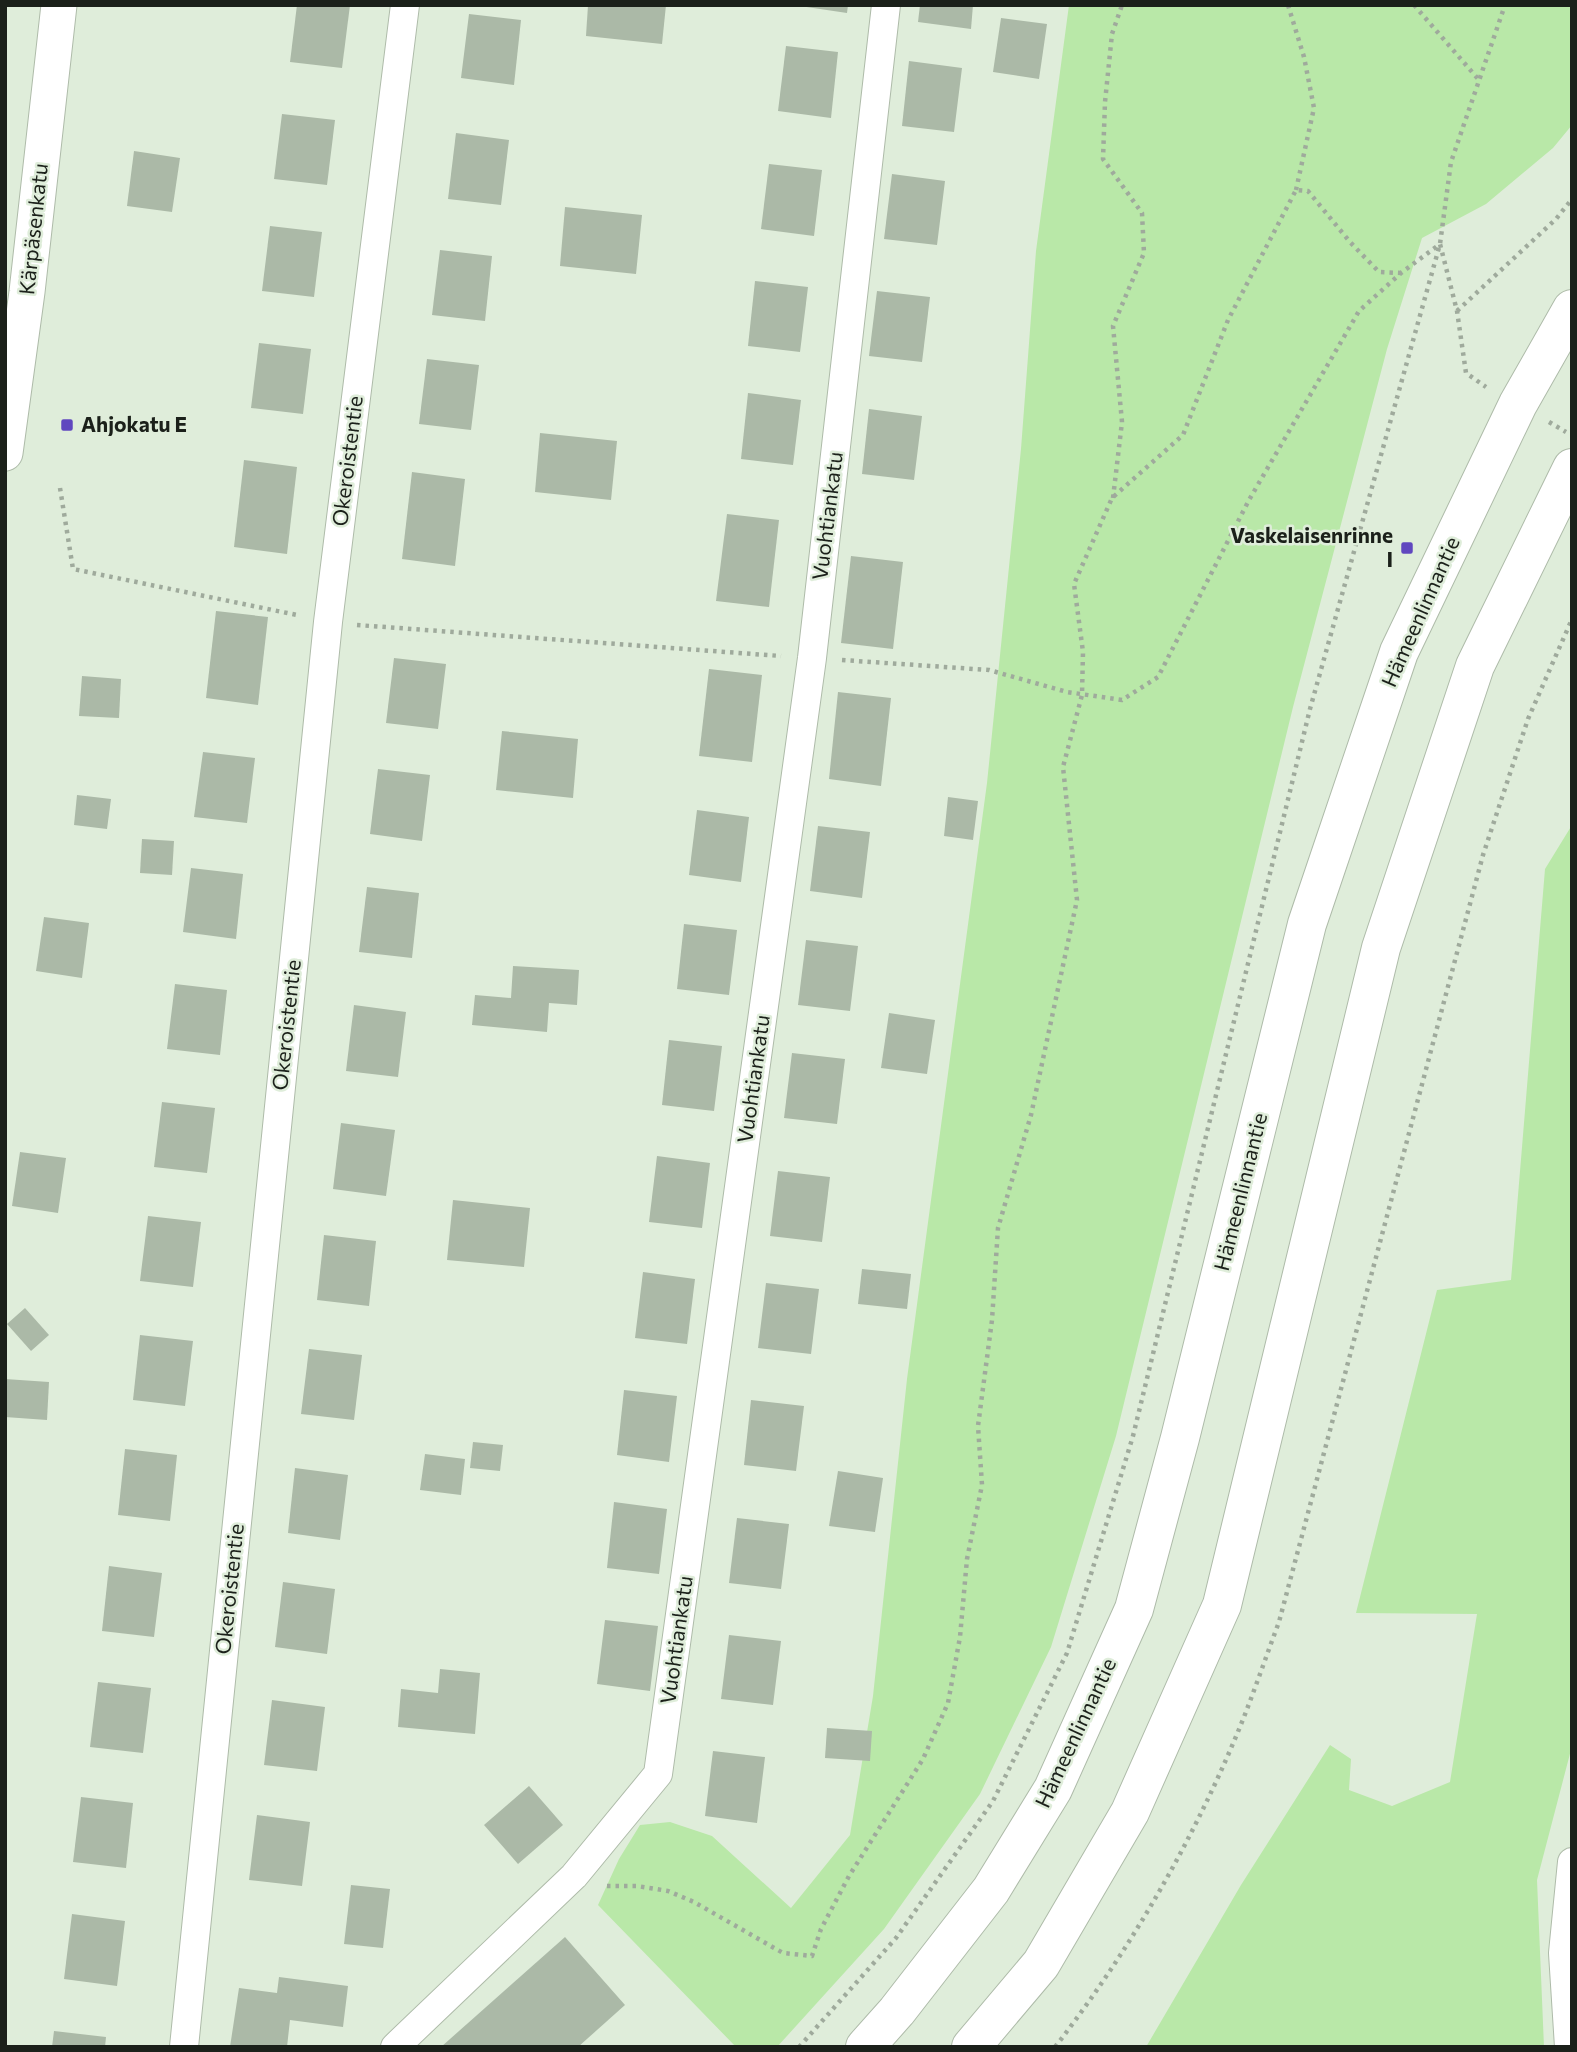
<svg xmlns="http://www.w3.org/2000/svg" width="1577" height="2052" viewBox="0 0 1577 2052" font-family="Commissioner,sans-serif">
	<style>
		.green { fill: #b9e8a8 }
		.building { fill: #abb9a7 }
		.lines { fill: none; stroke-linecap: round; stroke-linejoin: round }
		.minor-casing { stroke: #aebba9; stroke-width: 30 }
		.tertiary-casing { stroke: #aebba9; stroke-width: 37 }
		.primary-casing { stroke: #aebba9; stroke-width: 40 }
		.path { stroke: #9faa9c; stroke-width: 4.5; stroke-dasharray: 3.5 5; stroke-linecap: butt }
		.minor { stroke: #fff; stroke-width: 28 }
		.tertiary { stroke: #fff; stroke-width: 35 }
		.primary { stroke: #fff; stroke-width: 38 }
		.poi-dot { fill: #6047bf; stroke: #dfedda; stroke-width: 2.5 }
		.labels { text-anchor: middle; stroke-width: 5; stroke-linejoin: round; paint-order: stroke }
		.street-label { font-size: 21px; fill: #1b201a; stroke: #dfedda }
		.poi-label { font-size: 21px; font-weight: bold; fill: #1b201a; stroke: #dfedda; text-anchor: start }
	</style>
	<rect width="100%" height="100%" fill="#dfedda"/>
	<g class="green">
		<polygon points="1069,5 1572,5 1572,125 1553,148 1486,204 1422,238 1387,349 1293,707 1116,1436 1051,1647 980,1794 884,1929 777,2047 736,2047 598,1905 619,1859 640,1825 670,1822 712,1836 791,1908 850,1835 873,1696 907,1379 987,783 1021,449 1036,251"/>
		<polygon points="1572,825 1572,1746 1537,1880 1544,2047 1146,2047 1241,1885 1330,1745 1351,1759 1349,1790 1392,1806 1450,1782 1477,1614 1356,1613 1437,1290 1511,1280 1545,869"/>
	</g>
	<g class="building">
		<polygon points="297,5 350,5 342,68 290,62"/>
		<polygon points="588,5 666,5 662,44 586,36"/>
		<polygon points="793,5 848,5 847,13"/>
		<polygon points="920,5 973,5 971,29 918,22"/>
		<polygon points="469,14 521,20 514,85 461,78"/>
		<polygon points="1001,18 1047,24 1039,79 993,72"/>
		<polygon points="786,46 838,52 831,118 778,111"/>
		<polygon points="909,61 962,68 954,132 902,126"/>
		<polygon points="282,114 335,120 327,185 274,179"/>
		<polygon points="456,133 509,140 501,205 448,199"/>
		<polygon points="134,151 180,158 172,212 127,206"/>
		<polygon points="769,164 822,170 814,236 761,229"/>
		<polygon points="892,174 945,181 937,245 884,239"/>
		<polygon points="565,207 642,215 636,274 560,266"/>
		<polygon points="270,226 322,232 314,297 262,291"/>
		<polygon points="440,250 492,256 485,321 432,315"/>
		<polygon points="755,281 808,287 800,352 748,346"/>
		<polygon points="877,291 930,297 922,362 869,356"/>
		<polygon points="259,343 311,349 303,414 251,408"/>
		<polygon points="427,359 479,365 471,430 419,424"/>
		<polygon points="748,393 801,400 793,465 741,459"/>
		<polygon points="869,409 922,416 914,480 862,474"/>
		<polygon points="540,433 617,441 611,500 535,492"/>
		<polygon points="244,460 297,467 287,554 234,547"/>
		<polygon points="412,472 465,479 455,566 402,559"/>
		<polygon points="727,514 779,520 769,607 716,601"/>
		<polygon points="851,556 903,562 893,649 841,643"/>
		<polygon points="216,611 268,617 258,705 206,698"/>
		<polygon points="394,658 446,664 438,729 386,723"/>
		<polygon points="709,669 762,675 752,762 699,756"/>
		<polygon points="82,676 121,679 119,718 79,716"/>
		<polygon points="838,692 891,698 881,786 829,779"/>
		<polygon points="502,731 578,739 573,798 496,790"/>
		<polygon points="203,752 255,758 247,823 194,817"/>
		<polygon points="378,769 430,775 422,841 370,834"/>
		<polygon points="77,795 111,799 107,829 74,825"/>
		<polygon points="948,797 978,801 973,840 944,836"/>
		<polygon points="697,810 749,817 741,882 689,875"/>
		<polygon points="818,826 870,832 862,898 810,891"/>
		<polygon points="142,839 174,841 172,875 140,873"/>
		<polygon points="191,868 243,874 236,939 183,932"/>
		<polygon points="367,887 419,893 412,958 359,952"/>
		<polygon points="44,917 89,923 82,978 36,971"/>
		<polygon points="684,924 737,930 729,995 677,989"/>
		<polygon points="806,940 858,946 850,1011 798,1005"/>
		<polygon points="513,966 579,970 577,1005 549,1003 547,1032 472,1025 475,995 511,998"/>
		<polygon points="175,984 227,990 220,1055 167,1049"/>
		<polygon points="354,1005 406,1012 398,1077 346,1071"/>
		<polygon points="889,1013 935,1020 927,1074 881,1068"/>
		<polygon points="669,1040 722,1046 714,1111 662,1105"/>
		<polygon points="792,1053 845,1059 837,1124 784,1118"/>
		<polygon points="162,1102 215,1108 207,1173 154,1167"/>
		<polygon points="341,1123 395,1130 386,1196 333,1189"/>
		<polygon points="20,1152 66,1158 58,1213 12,1206"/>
		<polygon points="657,1156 710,1163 702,1228 649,1222"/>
		<polygon points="778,1171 830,1177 822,1242 770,1236"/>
		<polygon points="453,1200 530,1208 524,1267 447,1260"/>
		<polygon points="148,1216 201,1222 193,1287 140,1281"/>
		<polygon points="324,1235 376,1241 369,1306 317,1300"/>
		<polygon points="862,1269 911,1274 907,1309 858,1304"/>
		<polygon points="643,1272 695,1279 687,1344 635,1338"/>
		<polygon points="766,1283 819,1289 811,1354 758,1348"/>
		<polygon points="25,1308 49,1335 31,1351 7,1324"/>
		<polygon points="140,1335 193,1341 185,1406 133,1400"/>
		<polygon points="309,1349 362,1355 354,1420 301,1414"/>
		<polygon points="5,1379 49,1382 47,1420 5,1417"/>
		<polygon points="624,1390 677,1396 669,1462 617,1455"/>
		<polygon points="751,1400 804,1406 796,1471 744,1465"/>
		<polygon points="473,1442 503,1445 500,1471 470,1468"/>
		<polygon points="125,1449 177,1455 170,1521 118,1515"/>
		<polygon points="425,1454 465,1459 461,1495 420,1490"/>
		<polygon points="295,1468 348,1475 340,1540 288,1533"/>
		<polygon points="838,1471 883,1478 875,1532 829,1526"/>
		<polygon points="614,1502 667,1509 659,1574 607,1568"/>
		<polygon points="737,1518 789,1524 781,1589 729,1583"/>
		<polygon points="109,1566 162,1573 154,1637 102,1631"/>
		<polygon points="283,1582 335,1589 327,1654 275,1647"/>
		<polygon points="605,1620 658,1626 650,1691 597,1684"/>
		<polygon points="729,1635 781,1641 773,1705 721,1699"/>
		<polygon points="440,1669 480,1673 475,1734 398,1727 401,1689 438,1693"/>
		<polygon points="98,1682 151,1688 143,1753 90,1747"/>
		<polygon points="272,1700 325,1707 317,1771 264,1765"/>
		<polygon points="827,1728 872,1731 870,1761 825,1758"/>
		<polygon points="713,1751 765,1757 757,1823 705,1816"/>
		<polygon points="529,1786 563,1825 518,1864 484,1825"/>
		<polygon points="81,1797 133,1803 126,1868 73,1862"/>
		<polygon points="257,1815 310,1822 302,1886 249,1880"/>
		<polygon points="351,1885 390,1889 383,1948 344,1944"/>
		<polygon points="72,1914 125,1921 117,1986 64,1979"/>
		<polygon points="565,1937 625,2005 578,2047 441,2047"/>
		<polygon points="279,1977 348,1986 343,2027 290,2020 287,2047 230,2047 239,1988 277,1993"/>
		<polygon points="54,2031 106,2037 105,2047 52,2047"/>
	</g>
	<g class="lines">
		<g class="minor-casing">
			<g id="minor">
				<polyline points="184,2047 328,622 405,5"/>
				<polyline points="395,2047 574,1876 658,1774 812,658 886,5"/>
				<polyline points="1569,2047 1563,1953 1572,1862"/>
			</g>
		</g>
		<g class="tertiary-casing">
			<polyline id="tertiary" points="5,453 27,292 59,5"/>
		</g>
		<g class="primary-casing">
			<g id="primary">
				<polyline points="865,2047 897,2011 991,1890 1053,1789 1134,1609 1180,1438 1307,924 1399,652 1518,404 1572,309"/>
				<polyline points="971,2047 1041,1964 1130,1812 1222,1605 1381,948 1475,666 1572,468"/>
			</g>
		</g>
		<g class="path">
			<polyline points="1288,5 1304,57 1314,108 1296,190"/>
			<polyline points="1414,5 1479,80"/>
			<polyline points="1457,311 1556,219 1572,199"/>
			<polyline points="1549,422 1566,432"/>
			<polyline points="60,488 73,569 297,615"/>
			<polyline points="1113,498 1122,422 1113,326 1144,253 1142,213 1103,159 1105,102 1112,34 1122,5"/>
			<polyline points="357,625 781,656"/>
			<polyline points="842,660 989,670 1067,692 1122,700 1158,677 1249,500 1359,311 1401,273 1440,244 1457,311 1466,373 1486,387"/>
			<polyline points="607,1886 637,1886 668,1891 694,1902 783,1953 812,1956 821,1929 849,1876 923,1759 948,1703 960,1637 967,1559 982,1485 978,1426 992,1320 998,1228 1031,1115 1077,900 1063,767 1082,695 1083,652 1074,584 1112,498 1183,435 1228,320 1296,190 1308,191 1350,242 1379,272 1401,273"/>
			<polyline points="799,2047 896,1938 993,1801 1067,1653 1133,1436 1310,709 1440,244 1451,162 1505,5"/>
			<path d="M1055,2047c77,-99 142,-213 189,-330 12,-31 23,-63 35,-95l204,-767 45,-136 44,-100"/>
		</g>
		<use href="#minor" class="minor"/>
		<use href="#tertiary" class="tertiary"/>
		<use href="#primary" class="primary"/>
	</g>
	<g class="poi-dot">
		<rect x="60" y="418" width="14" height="14" rx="3.5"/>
		<rect x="1400" y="541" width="14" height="14" rx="3.5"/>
	</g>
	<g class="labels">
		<g class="street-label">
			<text transform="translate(34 229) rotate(-84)" y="7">Kärpäsenkatu</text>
			<text transform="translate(348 461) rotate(-83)" y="7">Okeroistentie</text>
			<text transform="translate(828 516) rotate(-83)" y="7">Vuohtiankatu</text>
			<text transform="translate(1421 612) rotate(-66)" y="7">Hämeenlinnantie</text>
			<text transform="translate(287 1025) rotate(-84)" y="7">Okeroistentie</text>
			<text transform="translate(754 1079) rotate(-82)" y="7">Vuohtiankatu</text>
			<text transform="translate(1241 1192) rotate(-76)" y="7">Hämeenlinnantie</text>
			<text transform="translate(230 1589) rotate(-84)" y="7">Okeroistentie</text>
			<text transform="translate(677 1640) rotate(-82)" y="7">Vuohtiankatu</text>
			<text transform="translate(1076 1733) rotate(-65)" y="7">Hämeenlinnantie</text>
		</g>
		<g class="poi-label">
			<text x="81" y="432">Ahjokatu E</text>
			<text x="1393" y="543" text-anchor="end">Vaskelaisenrinne<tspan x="1393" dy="24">I</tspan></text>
		</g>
	</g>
	<rect width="1577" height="2052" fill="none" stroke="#1b201a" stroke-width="14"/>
</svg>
